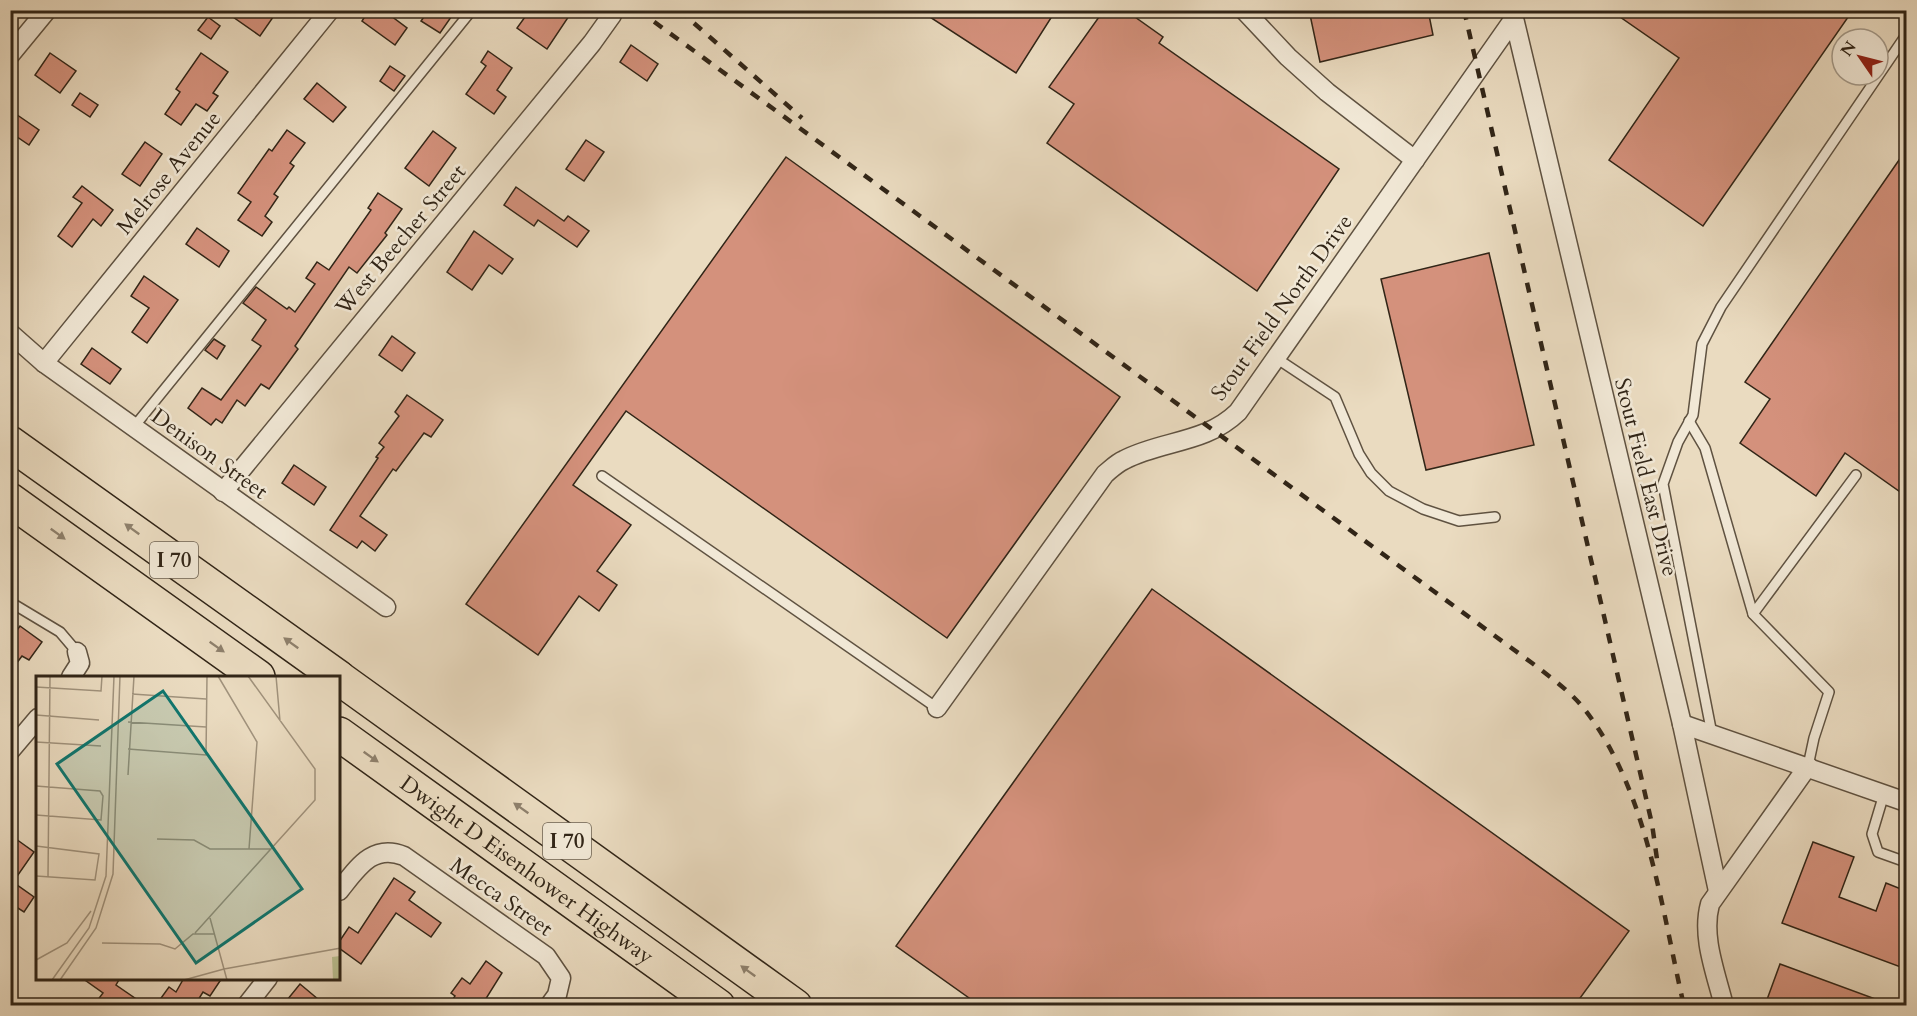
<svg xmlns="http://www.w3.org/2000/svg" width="1917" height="1016" viewBox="0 0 1917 1016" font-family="Cardo,serif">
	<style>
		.building { fill: #d4917c; stroke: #312517; stroke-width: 1.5 }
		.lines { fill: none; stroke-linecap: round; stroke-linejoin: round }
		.service-casing { stroke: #5f5241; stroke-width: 12 }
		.minor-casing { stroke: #5f5241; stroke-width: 21 }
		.motorway-casing { stroke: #312517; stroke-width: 36 }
		.service { stroke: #f1e8d6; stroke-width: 9 }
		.minor { stroke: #f1e8d6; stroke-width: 18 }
		.motorway { stroke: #eadbc0; stroke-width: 33 }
		.rail { stroke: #312517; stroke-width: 4.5; stroke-dasharray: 10 10; stroke-linecap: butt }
		.oneway { fill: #8e806c }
		.labels { text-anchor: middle; stroke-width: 5; stroke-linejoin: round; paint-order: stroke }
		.shield { fill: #f1e8d6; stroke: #6b6050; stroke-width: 1.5 }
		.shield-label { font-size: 21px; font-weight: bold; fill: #312517 }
		.street-label { font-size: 22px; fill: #312517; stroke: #f1e8d6 }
		.inset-road { fill: none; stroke: #a0927c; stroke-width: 1.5 }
		.view { fill: #0f766e; fill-opacity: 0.15; stroke: #0f766e; stroke-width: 3 }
		.inset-edge { fill: none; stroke: #312517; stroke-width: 3 }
	</style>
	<rect width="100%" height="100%" fill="#eadbc0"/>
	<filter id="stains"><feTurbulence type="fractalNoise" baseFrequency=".00333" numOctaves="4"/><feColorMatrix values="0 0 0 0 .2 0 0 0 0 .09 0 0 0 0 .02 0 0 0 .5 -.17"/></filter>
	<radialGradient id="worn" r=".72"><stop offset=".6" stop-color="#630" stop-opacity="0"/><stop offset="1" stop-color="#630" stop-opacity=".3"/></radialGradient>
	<g class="building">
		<polygon points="223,10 278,10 260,36"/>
		<polygon points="369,10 383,10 407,28 395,45 362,21"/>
		<polygon points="429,10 456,10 440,33 421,21"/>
		<polygon points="530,10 573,10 547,49 517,28"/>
		<polygon points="919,10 1056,10 1016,73"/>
		<polygon points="1104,10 1125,10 1163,37 1159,43 1339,169 1257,291 1047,143 1074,104 1049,87"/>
		<polygon points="1309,10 1428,10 1433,35 1320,62"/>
		<polygon points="1610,10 1853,10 1703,226 1609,160 1679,58"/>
		<polygon points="208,17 220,26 211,39 198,30"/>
		<polygon points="631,45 658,64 647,81 620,62"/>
		<polygon points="488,51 512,68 497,90 506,97 494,114 466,94 486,66 481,62"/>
		<polygon points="50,53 76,71 60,93 35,75"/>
		<polygon points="201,53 228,72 213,93 218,96 207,111 196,104 181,125 165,114 180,92 176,89"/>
		<polygon points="390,66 405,76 394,91 380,81"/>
		<polygon points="317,83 346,107 333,122 304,99"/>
		<polygon points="80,93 98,105 90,117 72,105"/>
		<polygon points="10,110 39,130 29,145 10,132"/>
		<polygon points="287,130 305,143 290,163 294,166 274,194 278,197 265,216 272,222 262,236 238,220 251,202 238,193 269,149 272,151"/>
		<polygon points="433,131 456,148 429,186 405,168"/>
		<polygon points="586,140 604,152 584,181 566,169"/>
		<polygon points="145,142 162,154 140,186 122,174"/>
		<polygon points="1906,150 1906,496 1845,453 1816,496 1740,443 1770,399 1745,382"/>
		<polygon points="786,157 1120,397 947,638 626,411 573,485 631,525 597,571 617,585 599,611 579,596 538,655 466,604"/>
		<polygon points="82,186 113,210 101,226 93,219 72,247 58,236 82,203 73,197"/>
		<polygon points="516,187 564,221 568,216 589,231 577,247 538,220 534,226 504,205"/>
		<polygon points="378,193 402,209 385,233 387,235 357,273 349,267 295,346 298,349 269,389 261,384 245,406 237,400 222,423 216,419 211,425 188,408 202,388 221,400 261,346 252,340 266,320 243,303 256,287 287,309 289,307 295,312 315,284 306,278 317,262 329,270 371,210 368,208"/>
		<polygon points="197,228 229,251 219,267 186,244"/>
		<polygon points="474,231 513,259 502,274 489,265 472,290 447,272"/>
		<polygon points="1489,253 1534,445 1426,470 1381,279"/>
		<polygon points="144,276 178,300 147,343 132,332 149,308 131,296"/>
		<polygon points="392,336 415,353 402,371 379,355"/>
		<polygon points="214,339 225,346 217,359 205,350"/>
		<polygon points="92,348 121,369 110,384 81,364"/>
		<polygon points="407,395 443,420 431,437 424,433 396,471 393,469 360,516 387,535 375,551 362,541 357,548 330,530 378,458 376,457 384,447 379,443 399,416 395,412"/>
		<polygon points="294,465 326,487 314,505 282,483"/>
		<polygon points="1152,589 1629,931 1575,1005 979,1005 896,946"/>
		<polygon points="20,626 42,642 29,660 22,656 10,672 10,640"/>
		<polygon points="16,839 34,852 13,882 34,897 24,912 10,903 10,847"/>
		<polygon points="1813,842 1854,857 1839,897 1876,911 1886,883 1906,891 1906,969 1782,923"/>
		<polygon points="394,878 415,892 409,900 441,923 431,937 396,913 361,964 339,948 339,942 349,927 358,933"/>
		<polygon points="486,961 502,973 482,1005 449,1005 455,996 451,993 462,978 470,984"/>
		<polygon points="1780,964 1889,1004 1889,1005 1765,1005"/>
		<polygon points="82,978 120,978 116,985 145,1005 94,1005 103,993"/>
		<polygon points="184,978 222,978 210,996 203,992 195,1005 156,1005 169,987 176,992"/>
		<polygon points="300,984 325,1005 283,1005"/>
	</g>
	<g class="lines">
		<g class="service-casing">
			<g id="service">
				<polyline points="1276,358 1335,397 1359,454 1371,473 1389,491 1423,509 1459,521 1495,517"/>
				<polyline points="1689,421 1705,448 1753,614 1829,692 1814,738 1808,766"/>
				<polyline points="133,428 472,10"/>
				<polyline points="602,476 937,708"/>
				<polyline points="10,602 60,632 77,652"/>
				<polyline points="1753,614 1856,475"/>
				<polyline points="1712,734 1663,484 1678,442 1693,415 1702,344 1721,307 1906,35"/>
				<polyline points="1884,794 1872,834 1878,852 1906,862"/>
			</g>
		</g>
		<g class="minor-casing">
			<g id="minor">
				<polyline points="1244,10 1288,57 1327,92 1415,160"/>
				<polyline points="1513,14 1682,724 1718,891"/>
				<polyline points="10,55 47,10"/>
				<polyline points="10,333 44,363 386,607"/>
				<polyline points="44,363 330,10"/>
				<polyline points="223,492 592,43 612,15 605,10"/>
				<polyline points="71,677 80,663 77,652"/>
				<path d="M937,708l168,-234c6,-5 12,-11 19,-14 38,-20 81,-16 114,-48l275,-392"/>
				<polyline points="1682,724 1906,802"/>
				<polyline points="10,751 38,718"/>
				<path d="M339,891c18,-22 33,-48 65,-35l142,100 15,22 -4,17 -8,11"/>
				<polyline points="246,1006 268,978"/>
				<path d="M1724,1006c-8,-33 -23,-69 -14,-102l98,-138"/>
			</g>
		</g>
		<g class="motorway-casing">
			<g id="motorway">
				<polyline points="10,443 338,677"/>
				<polyline points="10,500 258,677"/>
				<polyline points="339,678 795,1006"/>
				<path id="s1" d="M339,734l379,272"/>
			</g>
		</g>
		<use href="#service" class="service"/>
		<use href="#minor" class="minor"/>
		<use href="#motorway" class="motorway"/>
		<g class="rail">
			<path d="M638,10l894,653c17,13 35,26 49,42 66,80 80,202 103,301"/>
			<polyline points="679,10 802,118"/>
			<polyline points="1464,10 1652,824 1657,859"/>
		</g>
	</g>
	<defs><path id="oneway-solid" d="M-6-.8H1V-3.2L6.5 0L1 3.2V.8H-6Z" transform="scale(1.5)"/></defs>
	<g class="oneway">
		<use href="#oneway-solid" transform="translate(132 529) rotate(-144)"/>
		<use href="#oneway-solid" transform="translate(58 534) rotate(36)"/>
		<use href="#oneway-solid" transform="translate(291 643) rotate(-144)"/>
		<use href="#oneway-solid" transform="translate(217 647) rotate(35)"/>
		<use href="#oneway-solid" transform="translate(371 757) rotate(35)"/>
		<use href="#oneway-solid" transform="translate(521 808) rotate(-145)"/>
		<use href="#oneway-solid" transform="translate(748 971) rotate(-144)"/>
	</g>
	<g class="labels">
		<g class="shield">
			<rect x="150" y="542" width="48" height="36" rx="4.5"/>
			<rect x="543" y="823" width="48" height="36" rx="4.5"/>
		</g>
		<g class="shield-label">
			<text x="174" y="567">I 70</text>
			<text x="567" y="848">I 70</text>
		</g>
		<g class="street-label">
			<text transform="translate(168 172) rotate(-51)" y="8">Melrose Avenue</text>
			<text transform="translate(400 239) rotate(-50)" y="8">West Beecher Street</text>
			<text transform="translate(1281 307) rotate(-54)" y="8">Stout Field North Drive</text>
			<text transform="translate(210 453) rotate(36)" y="8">Denison Street</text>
			<text transform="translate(1647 477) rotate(76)" y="8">Stout Field East Drive</text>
			<text dy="8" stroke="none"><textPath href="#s1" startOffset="232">Dwight D Eisenhower Highway</textPath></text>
			<text transform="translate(502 896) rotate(35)" y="8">Mecca Street</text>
		</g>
	</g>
	<g transform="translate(36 676)">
		<rect width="304" height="304" fill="#eadbc0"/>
		<path d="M304,280v24h-7l-1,-23z" fill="#babf90"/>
		<path class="inset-road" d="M182,0l39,66 -8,107M240,0l4,45M0,11l65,4 1,-15M96,18l74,5M0,39l63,5M92,46l78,5M0,66l65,4M92,73l78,6 1,-79M92,99l6,-99M0,110l64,5 3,5 -2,24 -65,-5M121,163l37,1 16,9h60M0,170l63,8 -4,26 -59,-4M12,201l2,-201M174,242l17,62M159,257l120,-133v-31l-67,-93M66,267l58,1 15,5 18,-15h21M0,284l31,-17 24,-32M188,293l117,-21M16,304l37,-52 17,-52 8,-200M24,304l36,-52 17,-54 7,-198M148,304l40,-11"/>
		<path class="view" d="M127,15l139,198 -106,74 -139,-199z"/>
		<rect width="304" height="304" class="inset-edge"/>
	</g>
	<rect width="1917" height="1016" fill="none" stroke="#eadbc0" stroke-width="36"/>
	<rect x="12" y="12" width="1893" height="992" fill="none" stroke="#312517" stroke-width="3"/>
	<rect x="18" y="18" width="1881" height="980" fill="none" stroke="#312517" stroke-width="1.5"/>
	<g transform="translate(1860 57) rotate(305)"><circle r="28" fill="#f1e8d6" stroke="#a49a8a" stroke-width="1.5"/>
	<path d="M0-4.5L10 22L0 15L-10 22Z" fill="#8f2418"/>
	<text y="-9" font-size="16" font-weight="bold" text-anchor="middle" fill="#312517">N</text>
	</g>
	<rect width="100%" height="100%" filter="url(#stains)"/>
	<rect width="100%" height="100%" fill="url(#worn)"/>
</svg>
